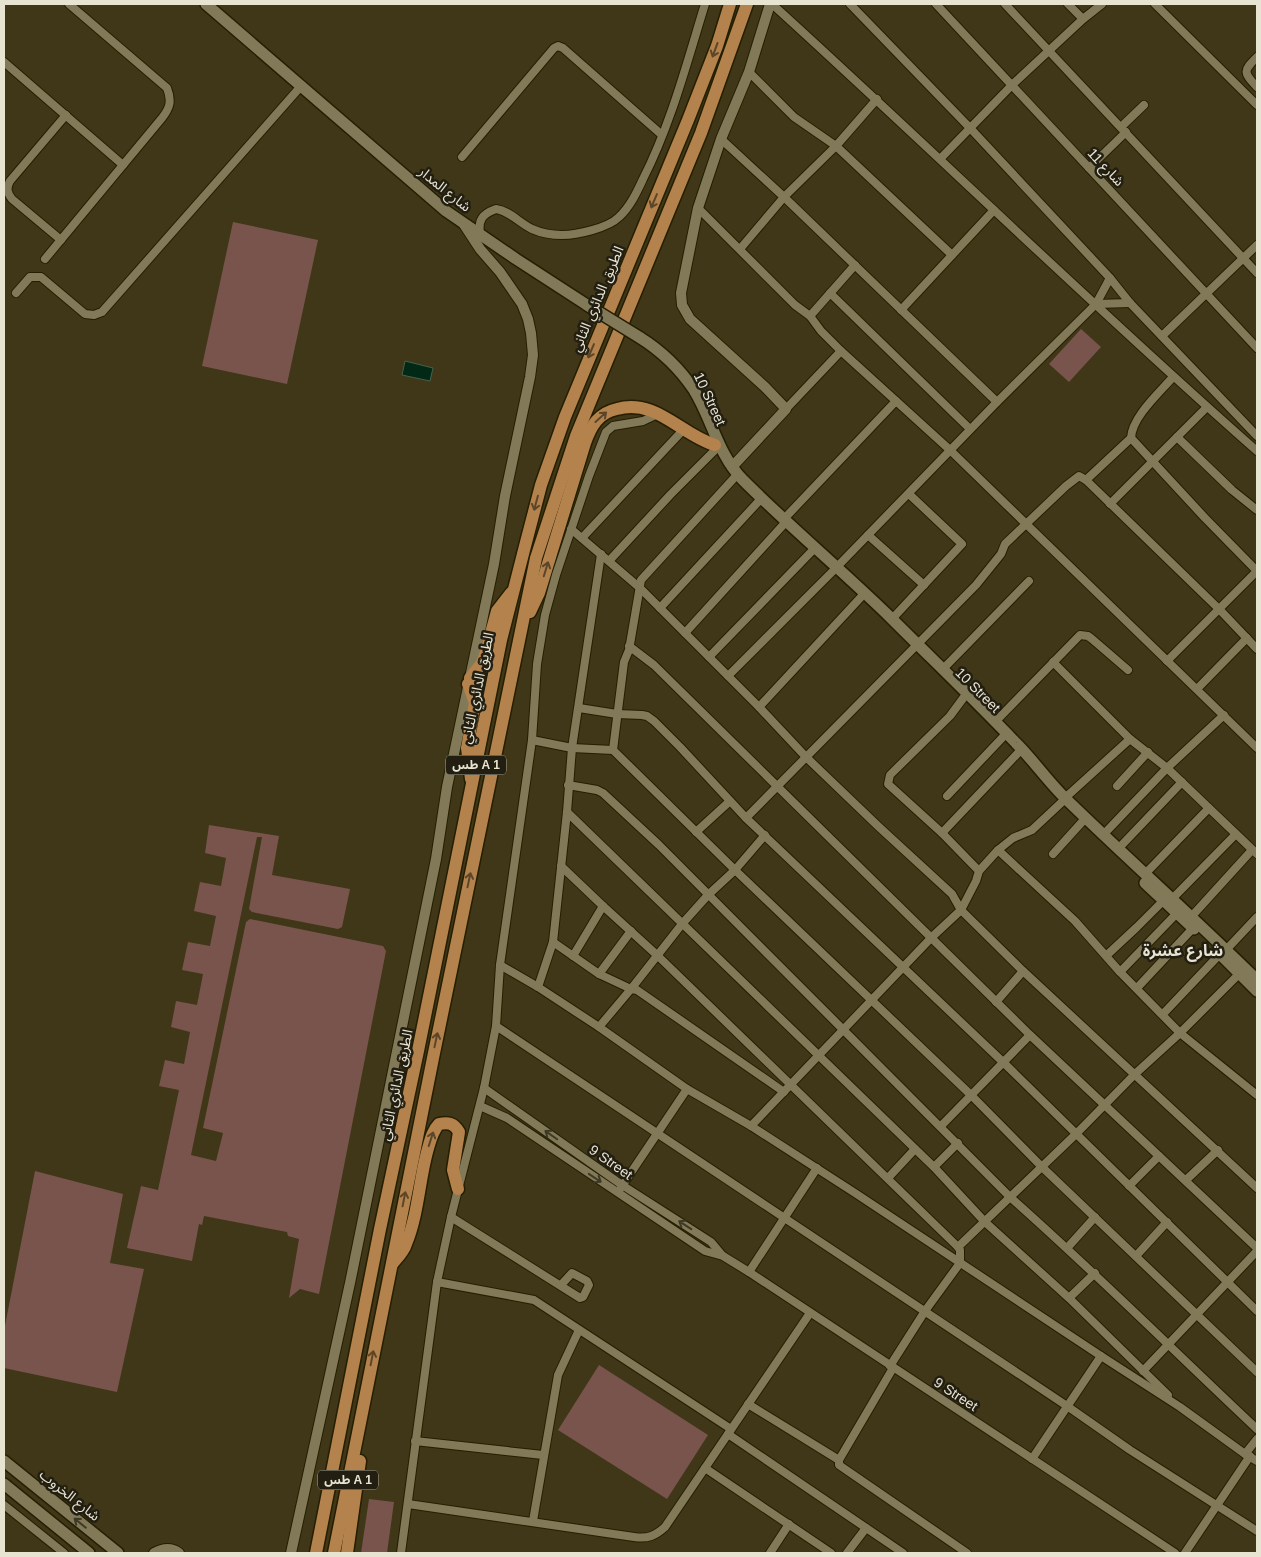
<svg xmlns="http://www.w3.org/2000/svg" width="1261" height="1557" viewBox="0 0 1261 1557" font-family="Arial,'Noto Sans Arabic',sans-serif">
	<style>
		.green { fill: #79544c }
		.water { fill: #012916; stroke: #46614e }
		.lines { fill: none; stroke-linecap: round; stroke-linejoin: round }
		.minor-casing { stroke: #251e00; stroke-width: 10 }
		.tertiary-casing { stroke: #251e00; stroke-width: 12 }
		.secondary-casing { stroke: #251e00; stroke-width: 14 }
		.trunk-casing { stroke: #251e00; stroke-width: 15 }
		.minor { stroke: #817958; stroke-width: 8 }
		.tertiary { stroke: #817958; stroke-width: 10 }
		.secondary { stroke: #817958; stroke-width: 11 }
		.trunk { stroke: #b4824c; stroke-width: 12 }
		.secondary-bridge-casing { stroke: #251e00; stroke-width: 14; stroke-linecap: butt }
		.secondary-bridge { stroke: #817958; stroke-width: 11 }
		.oneway { stroke: #5c4629 }
		.oneway2 { stroke: #3e3926 }
		.labels { text-anchor: middle; stroke-width: 5; stroke-linejoin: round; paint-order: stroke }
		.shield { fill: #221e11; stroke: #ada998; stroke-width: 1 }
		.shield-label { font-size: 12px; font-weight: bold; fill: #e8e4d2 }
		.street-label { font-size: 14px; fill: #e8e4d2; stroke: #221e11 }
		.quarter-label { font-size: 16px; font-weight: bold; fill: #e8e4d2; stroke: #221e11 }
	</style>
	<rect width="100%" height="100%" fill="#3f3717"/>
	<g class="green">
		<polygon points="233,222 318,240 287,384 202,366"/>
		<polygon points="1081,329 1101,347 1069,382 1049,364"/>
		<polygon points="209,825 279,836 272,875 350,889 342,927 338,929 252,912 249,909 262,837 257,837 191,1155 216,1161 223,1133 203,1128 246,922 250,919 383,946 386,951 319,1294 300,1289 289,1298 299,1239 288,1236 287,1232 204,1216 202,1225 199,1224 192,1261 127,1248 141,1186 158,1190 179,1090 159,1086 165,1060 184,1064 190,1032 171,1027 176,1001 197,1005 203,974 182,970 188,942 210,946 216,916 194,911 200,882 221,886 226,858 205,853"/>
		<polygon points="35,1171 123,1194 110,1263 144,1269 117,1392 4,1368 4,1331"/>
		<polygon points="599,1365 708,1435 667,1499 558,1430"/>
		<polygon points="369,1499 394,1502 387,1553 361,1553"/>
	</g>
	<polygon class="water" points="405,361 433,368 430,381 402,375"/>
	<g class="lines">
		<g class="minor-casing">
			<g id="minor">
				<path d="M772,4c163,148 320,302 485,447"/>
				<polyline points="850,4 970,128 1110,278 1130,303 1257,436"/>
				<polyline points="936,4 1257,348"/>
				<polyline points="1005,4 1257,273"/>
				<polyline points="1068,4 1083,19"/>
				<polyline points="1155,4 1257,105"/>
				<path d="M1257,57c-14,14 -14,15 0,30"/>
				<polyline points="4,62 123,165"/>
				<polyline points="749,72 794,117 836,146 952,255"/>
				<polyline points="1121,127 1144,105"/>
				<polyline points="721,139 784,197 997,402"/>
				<polyline points="462,157 554,48 558,46 563,48 662,135"/>
				<polyline points="940,159 1012,85 1083,19 1102,4"/>
				<polyline points="1089,168 1126,132"/>
				<polyline points="698,208 795,305 810,316 821,331 841,351 950,450 1257,748"/>
				<path d="M480,234c-2,-14 2,-20 16,-25 14,2 23,14 36,20 9,4 20,6 30,6 15,0 46,-7 57,-18 11,-10 18,-25 24,-38 28,-55 44,-117 62,-175"/>
				<path d="M61,240l-49,-41c-5,-6 -6,-11 -2,-18l56,-66"/>
				<polyline points="740,249 784,197 836,146 877,99"/>
				<path d="M45,259l117,-141c8,-10 10,-17 5,-30l-98,-84"/>
				<polyline points="16,293 30,277 41,277 85,314 94,315 102,312 302,85"/>
				<polyline points="830,293 970,429"/>
				<polyline points="1096,304 1130,303"/>
				<polyline points="901,310 994,210"/>
				<polyline points="810,316 855,265"/>
				<polyline points="1162,336 1257,245"/>
				<polyline points="786,409 841,351"/>
				<polyline points="1177,437 1232,490 1257,510"/>
				<polyline points="1131,438 1205,518 1257,571"/>
				<path d="M1086,480l45,-42c1,-21 28,-45 42,-61"/>
				<polyline points="1110,504 1207,407"/>
				<polyline points="783,520 896,401"/>
				<polyline points="571,529 640,588 759,707 806,757 879,827 952,894 961,910 1023,971 1257,1188"/>
				<polyline points="868,535 924,585"/>
				<polyline points="582,538 684,429"/>
				<polyline points="609,561 671,494 717,448"/>
				<polyline points="660,608 759,501"/>
				<polyline points="892,619 962,544 909,494"/>
				<polyline points="685,633 784,524"/>
				<polyline points="629,646 654,665 1030,1035 1257,1248"/>
				<polyline points="709,657 813,550"/>
				<polyline points="1167,661 1257,571"/>
				<polyline points="1053,662 1130,739 1167,768 1257,854"/>
				<polyline points="942,670 1029,581"/>
				<polyline points="728,676 834,570 997,402 1096,304 1110,278"/>
				<polyline points="1197,689 1247,638"/>
				<polyline points="967,693 950,716 890,775 888,784 942,833 979,871"/>
				<polyline points="759,707 862,596"/>
				<polyline points="579,708 617,714 642,715 647,716 654,721 680,747 746,818 1004,1063 1257,1311"/>
				<polyline points="995,722 1080,635 1088,636 1092,639 1128,670"/>
				<polyline points="532,740 572,748 613,750 735,870 972,1096 1042,1167 1257,1372"/>
				<polyline points="613,750 624,662 629,650 641,580 735,477"/>
				<path d="M568,785l29,5 6,3 56,52 351,352c85,75 165,155 247,232"/>
				<polyline points="1117,786 1148,752"/>
				<polyline points="947,796 1003,737"/>
				<polyline points="1065,798 1130,739"/>
				<polyline points="567,812 934,1167 985,1222 1069,1298 1168,1395"/>
				<polyline points="746,818 976,585 1001,554 1005,544 1066,486 1079,476 1086,480 1220,610 1257,649"/>
				<polyline points="696,832 730,801"/>
				<polyline points="942,833 1018,753"/>
				<polyline points="1103,835 1167,768 1224,715"/>
				<polyline points="1118,849 1182,782"/>
				<polyline points="998,850 1075,921 1120,972 1180,1033 1257,1095"/>
				<polyline points="1053,854 1082,822"/>
				<polyline points="561,866 603,906 658,956 958,1247 960,1250 960,1263 925,1311 890,1366"/>
				<polyline points="1145,874 1209,808"/>
				<polyline points="1173,898 1236,834"/>
				<polyline points="1192,916 1252,850"/>
				<polyline points="553,942 599,974 631,989 637,990 784,1092"/>
				<polyline points="1226,950 1257,917"/>
				<polyline points="1107,955 1137,927 1163,901"/>
				<polyline points="573,956 603,906"/>
				<polyline points="500,965 538,987 599,1027 687,1089 751,1126 855,1193 1101,1356 1180,1407 1245,1454 1257,1461"/>
				<polyline points="1120,972 1180,910"/>
				<polyline points="599,974 631,931"/>
				<polyline points="538,987 553,942 567,812 572,748 601,554"/>
				<polyline points="1137,988 1195,926"/>
				<polyline points="996,1002 1023,971"/>
				<polyline points="1163,1014 1220,954"/>
				<polyline points="496,1026 500,965 532,740 537,664 545,615 556,575 589,476 606,432 613,426 643,421 658,414"/>
				<polyline points="599,1027 631,989 682,924 708,895 735,870 765,835"/>
				<polyline points="484,1088 622,1185 711,1242 722,1255"/>
				<polyline points="480,1106 507,1118 705,1251 723,1256 749,1272 1175,1553"/>
				<polyline points="751,1126 932,937 961,910 976,881 979,871 998,850 1013,838 1032,830 1062,802"/>
				<polyline points="941,1126 1030,1035"/>
				<polyline points="934,1167 958,1143"/>
				<polyline points="888,1178 915,1149"/>
				<polyline points="1186,1180 1218,1150"/>
				<polyline points="1129,1186 1159,1156"/>
				<polyline points="620,1189 687,1089"/>
				<polyline points="451,1217 580,1298 583,1297 589,1285 587,1281 572,1273 561,1285"/>
				<polyline points="958,1247 1076,1134 1135,1074 1180,1033 1239,974"/>
				<polyline points="1068,1247 1095,1217"/>
				<polyline points="1136,1256 1167,1222"/>
				<polyline points="749,1272 817,1168"/>
				<polyline points="437,1282 534,1300 731,1429"/>
				<polyline points="1069,1298 1095,1273"/>
				<polyline points="1143,1371 1257,1251"/>
				<polyline points="748,1404 839,1460 839,1465 967,1553"/>
				<polyline points="728,1434 903,1553"/>
				<polyline points="415,1441 543,1455"/>
				<polyline points="1245,1454 1257,1439"/>
				<polyline points="1032,1459 1101,1356"/>
				<polyline points="839,1460 893,1368"/>
				<polyline points="705,1468 831,1553"/>
				<path d="M408,1504l226,33c14,2 21,-1 31,-10l145,-214"/>
				<polyline points="4,1505 64,1553"/>
				<polyline points="533,1521 558,1375 579,1330"/>
				<polyline points="401,1553 437,1282 451,1217 484,1088 496,1026 1067,1406 1130,1450 1257,1531"/>
				<polyline points="770,1553 789,1524"/>
				<polyline points="847,1553 866,1528"/>
				<polyline points="1185,1553 1250,1456"/>
			</g>
		</g>
		<g class="tertiary-casing">
			<g id="tertiary">
				<polyline points="732,467 786,409 765,387 690,319 682,305 681,293 698,208 721,139 749,72 770,4"/>
				<path d="M154,1553c9,-5 17,-6 25,0"/>
				<polyline points="291,1553 350,1283 436,859 447,787 494,564 505,496 530,377 533,355 531,333 528,319 522,304 500,272 480,249 463,223"/>
			</g>
		</g>
		<g class="secondary-casing">
			<g id="secondary">
				<polyline points="206,4 446,211 516,259 587,305"/>
				<path d="M639,337c21,13 41,32 55,53 18,29 24,65 49,90 48,48 100,91 149,139 41,41 84,82 124,124 18,18 33,40 51,57 63,61 128,119 190,180"/>
				<polyline points="1145,883 1194,929"/>
				<polyline points="1220,954 1257,991"/>
				<polyline points="4,1461 118,1553"/>
				<polyline points="4,1484 89,1553"/>
			</g>
		</g>
		<g class="trunk-casing">
			<g id="trunk">
				<path d="M530,612l9,-19 46,-150c6,-17 13,-30 32,-34 39,-11 64,26 98,36"/>
				<polyline points="470,678 482,663 485,655 497,611 511,593"/>
				<polyline points="468,684 475,703 467,748 471,779"/>
				<path d="M393,1263c5,-6 11,-12 13,-19 12,-29 13,-62 21,-92 3,-10 5,-21 12,-28 9,-2 15,-1 20,8l-6,38 5,19"/>
				<polyline points="316,1553 380,1229 418,1051 501,640 524,550 541,485 565,417 688,120 717,46 730,4"/>
				<polyline points="334,1553 433,1058 536,558 576,436 701,133 747,4"/>
				<polyline points="347,1553 360,1461"/>
			</g>
		</g>
		<use href="#minor" class="minor"/>
		<use href="#tertiary" class="tertiary"/>
		<use href="#secondary" class="secondary"/>
		<use href="#trunk" class="trunk"/>
		<g class="secondary-bridge-casing">
			<polyline id="secondary-bridge" points="587,305 639,337"/>
		</g>
		<use href="#secondary-bridge" class="secondary-bridge"/>
	</g>
	<defs><path id="oneway-shaft" d="M-6 0H5M1.5-3L5.5 0L1.5 3" fill="none" stroke-width="1.6" stroke-linecap="round" stroke-linejoin="round" transform="scale(1.25)"/></defs>
	<g class="oneway">
		<use href="#oneway-shaft" transform="translate(715 50) rotate(110)"/>
		<use href="#oneway-shaft" transform="translate(654 201) rotate(113)"/>
		<use href="#oneway-shaft" transform="translate(591 351) rotate(113)"/>
		<use href="#oneway-shaft" transform="translate(601 417) rotate(-42)"/>
		<use href="#oneway-shaft" transform="translate(536 503) rotate(105)"/>
		<use href="#oneway-shaft" transform="translate(546 569) rotate(-73)"/>
		<use href="#oneway-shaft" transform="translate(469 880) rotate(-78)"/>
		<use href="#oneway-shaft" transform="translate(436 1040) rotate(-78)"/>
		<use href="#oneway-shaft" transform="translate(431 1139) rotate(-72)"/>
		<use href="#oneway-shaft" transform="translate(404 1199) rotate(-79)"/>
		<use href="#oneway-shaft" transform="translate(372 1358) rotate(-79)"/>
	</g>
	<g class="oneway2">
		<use href="#oneway-shaft" transform="translate(551 1135) rotate(-145)"/>
		<use href="#oneway-shaft" transform="translate(595 1178) rotate(34)"/>
		<use href="#oneway-shaft" transform="translate(685 1225) rotate(-147)"/>
		<use href="#oneway-shaft" transform="translate(80 1523) rotate(-141)"/>
	</g>
	<g class="labels">
		<g class="shield">
			<rect x="446" y="755.5" width="60" height="19" rx="4"/>
			<rect x="318" y="1470.5" width="60" height="19" rx="4"/>
		</g>
		<g class="shield-label">
			<text x="476" y="769">طس A 1</text>
			<text x="348" y="1484">طس A 1</text>
		</g>
		<g class="street-label">
			<text transform="translate(1106 167) rotate(47)" y="5">شارع 11</text>
			<text transform="translate(445 189) rotate(39)" y="5">شارع المدار</text>
			<text transform="translate(597 299) rotate(-67)" y="5">الطريق الدائري الثاني</text>
			<text transform="translate(710 399) rotate(65)" y="5">10 Street</text>
			<text transform="translate(477 688) rotate(-78)" y="5">الطريق الدائري الثاني</text>
			<text transform="translate(978 690) rotate(45)" y="5">10 Street</text>
			<text transform="translate(396 1085) rotate(-78)" y="5">الطريق الدائري الثاني</text>
			<text transform="translate(611 1162) rotate(35)" y="5">9 Street</text>
			<text transform="translate(956 1394) rotate(33)" y="5">9 Street</text>
			<text transform="translate(70 1495) rotate(39)" y="5">شارع الخروب</text>
		</g>
		<g class="quarter-label">
			<text x="1183" y="956">شارع عشرة</text>
		</g>
	</g>
	<rect width="1261" height="1557" fill="none" stroke="#e8e4d2" stroke-width="10"/>
</svg>
